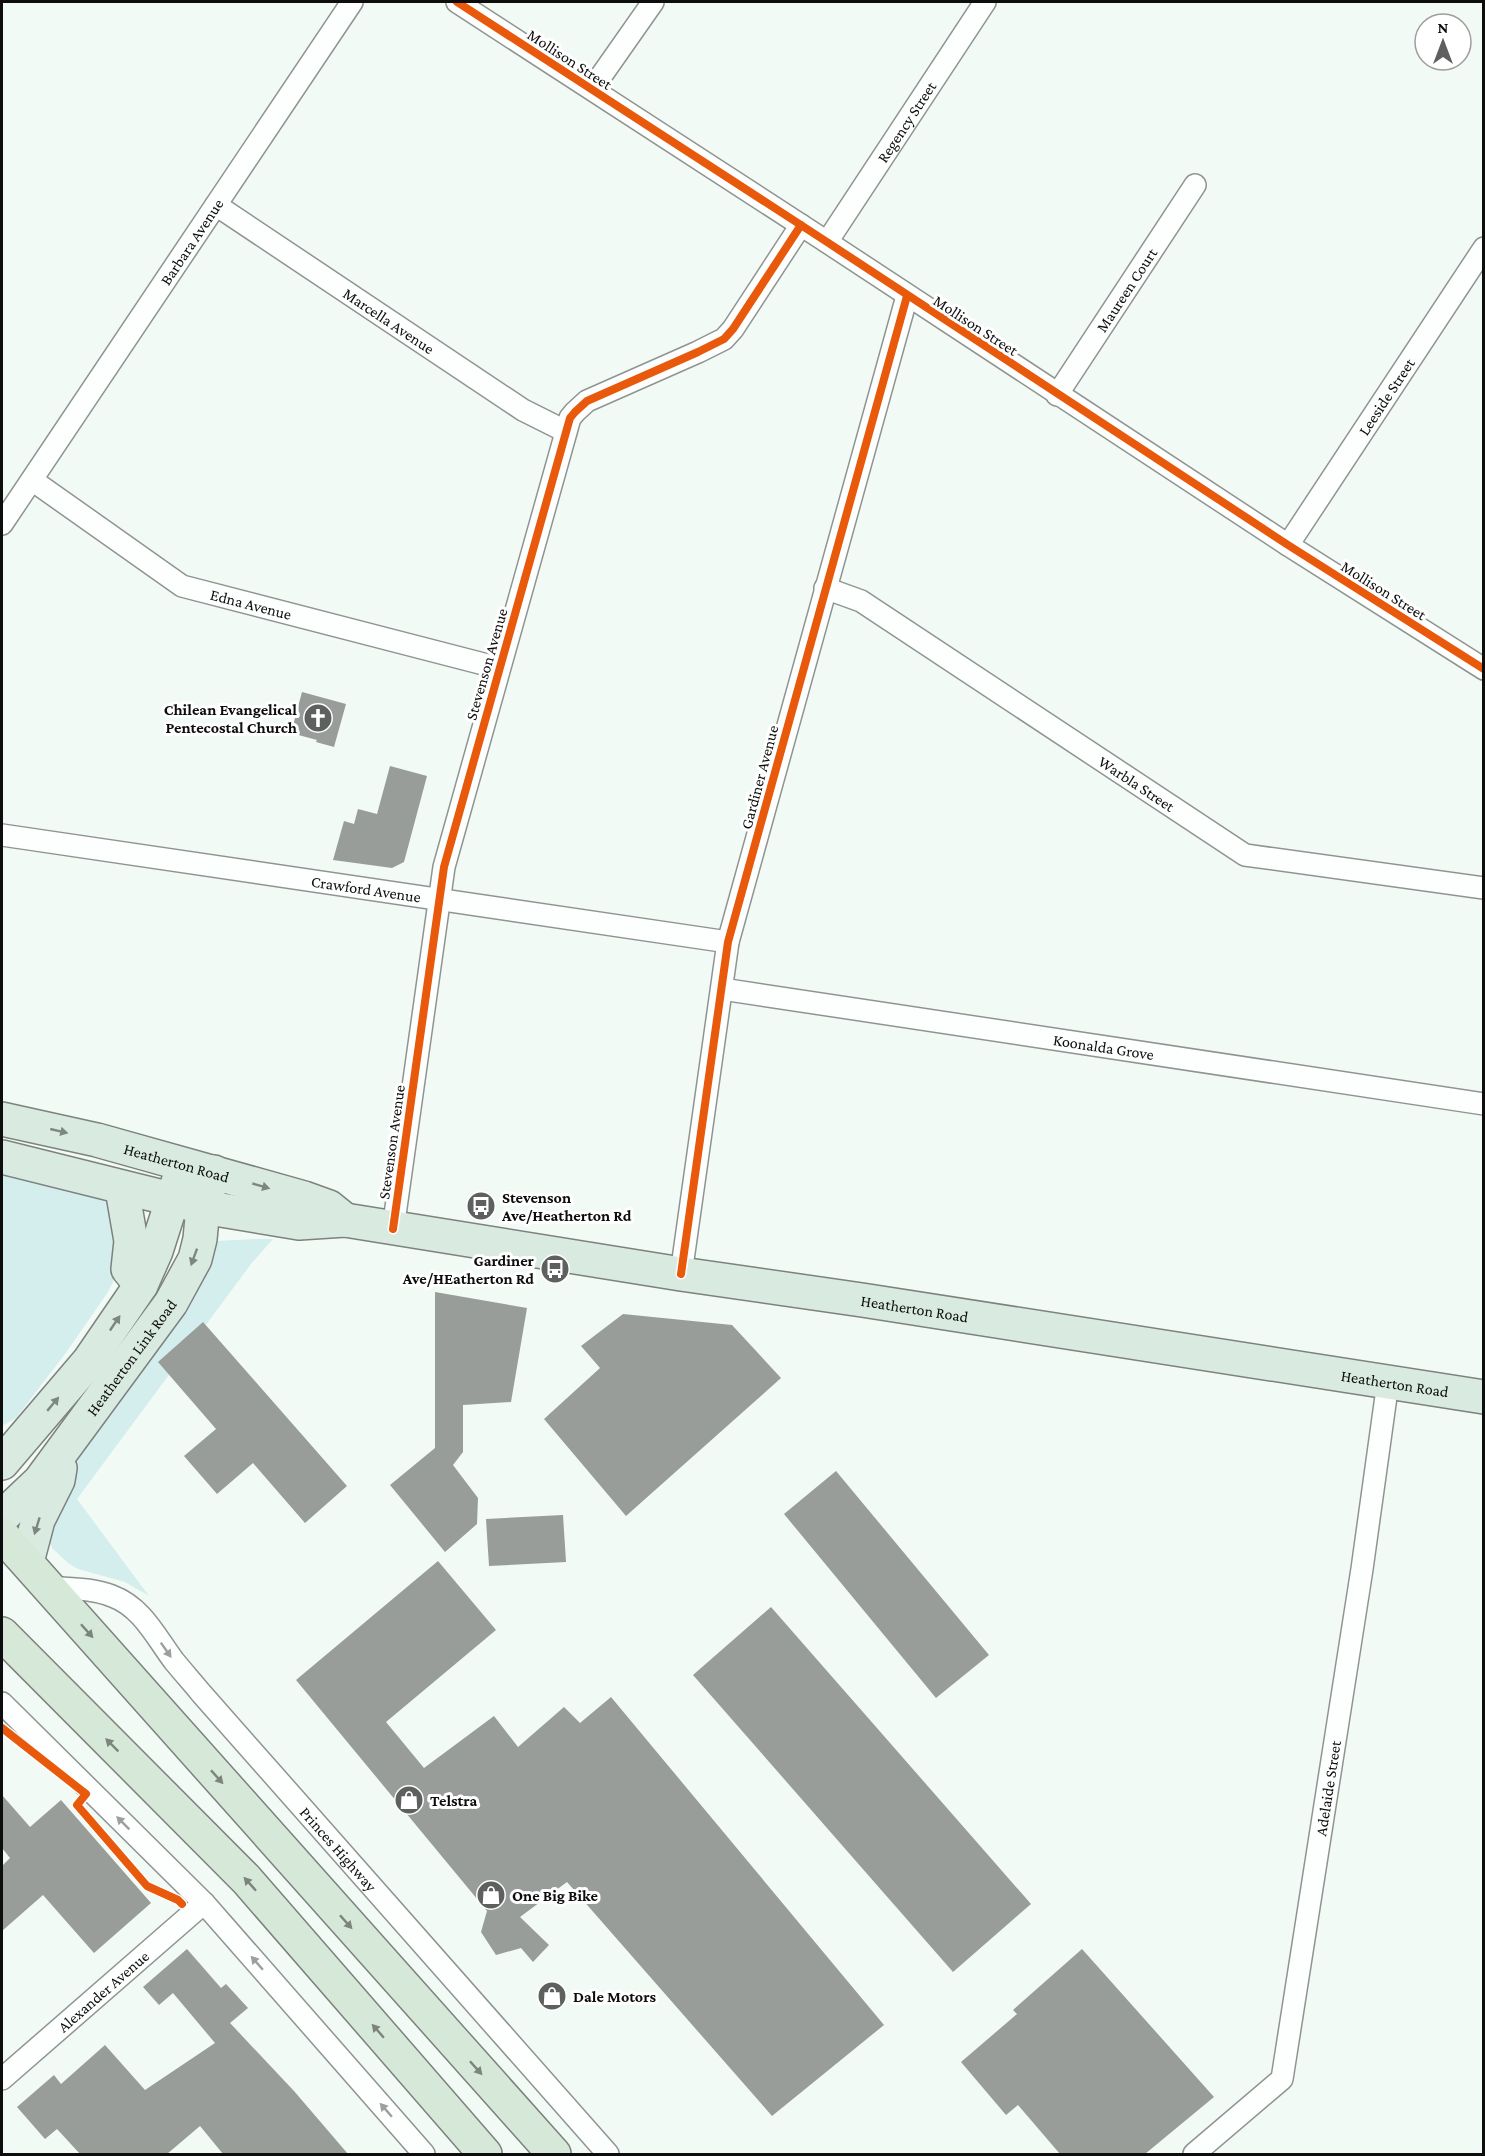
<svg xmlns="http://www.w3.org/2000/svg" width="1485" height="2156" viewBox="0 0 1485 2156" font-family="'Crimson Pro',serif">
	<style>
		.green { fill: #d3eeed }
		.building { fill: #989d99 }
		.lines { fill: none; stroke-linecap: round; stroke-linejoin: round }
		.street-casing { stroke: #909491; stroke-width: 24 }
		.primary-casing { stroke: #7d817f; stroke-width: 36 }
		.highway-casing { stroke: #7d817f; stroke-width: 36 }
		.street { stroke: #fdfefe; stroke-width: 21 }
		.primary { stroke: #d9ebe0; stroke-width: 33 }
		.highway { stroke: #d6e8d7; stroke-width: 33 }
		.cycleway-casing { stroke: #fff; stroke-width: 11 }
		.cycleway { stroke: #e8590c; stroke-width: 8 }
		.oneway { fill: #7d8781 }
		.oneway2 { fill: #7c857c }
		.oneway3 { fill: #9d9e9e }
		.labels { text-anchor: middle; stroke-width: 6; stroke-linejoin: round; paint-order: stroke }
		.street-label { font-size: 16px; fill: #0d0d0d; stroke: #fff }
		.poi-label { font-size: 16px; font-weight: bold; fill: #0d0d0d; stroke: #fff; text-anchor: start }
	</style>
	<rect width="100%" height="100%" fill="#f2faf5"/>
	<g class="green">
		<polygon points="2,1171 89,1191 105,1201 113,1210 118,1272 108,1292 65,1354 16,1418 2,1426"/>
		<polygon points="255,1239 273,1239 251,1264 77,1499 149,1596 125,1582 78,1569 68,1563 52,1548 48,1538 47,1518 81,1455 216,1241"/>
	</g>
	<g class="building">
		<polygon points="302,692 346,704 334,747 316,742 317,740 291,733"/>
		<polygon points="390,766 427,776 404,862 392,868 333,860 344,821 354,824 358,809 377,814"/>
		<polygon points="435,1292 527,1308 511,1402 463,1405 463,1452 453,1465 478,1498 477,1524 445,1552 390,1485 435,1448"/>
		<polygon points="623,1314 732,1325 781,1378 626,1516 544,1419 600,1368 581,1346"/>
		<polygon points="203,1322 347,1486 305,1523 253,1463 217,1494 184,1456 216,1429 158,1362"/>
		<polygon points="836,1471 989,1655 936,1698 784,1514"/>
		<polygon points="563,1515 566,1562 489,1566 486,1519"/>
		<polygon points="438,1561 496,1630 386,1722 424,1768 494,1716 518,1747 564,1707 580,1723 611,1697 884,2025 772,2116 567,1882 520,1917 549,1945 533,1962 521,1948 496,1955 481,1932 487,1911 296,1680"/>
		<polygon points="771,1607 1031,1904 953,1972 693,1675"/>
		<polygon points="2,1795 30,1827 61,1800 151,1903 94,1953 43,1895 2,1931 2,1866 10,1858 2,1848"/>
		<polygon points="187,1949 221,1988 226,1984 248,2008 230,2023 294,2091 348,2154 223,2154 200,2126 167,2154 80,2154 57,2129 45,2139 17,2107 54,2075 61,2084 105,2045 145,2090 215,2043 173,1993 159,2005 143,1987"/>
		<polygon points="1082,1949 1214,2097 1145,2154 1060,2154 1018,2105 1006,2115 961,2062 1017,2014 1013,2010"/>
	</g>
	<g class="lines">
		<g class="street-casing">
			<g id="street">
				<polyline points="457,2 827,242 1288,545 1484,669"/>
				<polyline points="592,89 653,2"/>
				<path id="s1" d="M216,205l307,205 42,21"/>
				<path id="s2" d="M827,242l158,-240"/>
				<path id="s3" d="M1057,395l138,-210"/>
				<path id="s4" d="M32,480l150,106 317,82"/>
				<path id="s5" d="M2,524l350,-522"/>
				<path id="s6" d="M1288,545l196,-297"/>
				<path id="s7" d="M825,588l36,13 384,254 239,33"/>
				<path id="s8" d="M2,835l726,107"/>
				<path id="s9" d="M722,989l762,115"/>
				<polyline points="393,1229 444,867 570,418 575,412 587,401 698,352 724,339 733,329 801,225"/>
				<polyline points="681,1274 728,942 907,296"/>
				<path id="s10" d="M48,1587c21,2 44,1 64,9 30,11 44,41 62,65 9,11 18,21 27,32l407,461"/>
				<polyline points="2,1703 204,1903 424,2154"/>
				<path id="s11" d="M2,2079l202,-176"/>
				<path id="s12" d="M1194,2154l88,-75 80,-510 26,-187"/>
			</g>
		</g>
		<g class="primary-casing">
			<g id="primary">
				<path id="s13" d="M2,1119l95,21 207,58 25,9 16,13"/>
				<path id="s14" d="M2,1157l201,50 96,16 46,-3 336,54 181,26 622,97"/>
				<polyline points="122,1189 131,1241 128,1269 141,1285"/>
				<polyline points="2,1463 89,1361 141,1285 156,1251 179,1179"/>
				<path id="s15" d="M2,1517l38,-36 131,-178 24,-44 5,-20 3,-32 11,-35"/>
				<polyline points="27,1562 38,1520 58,1480 60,1468"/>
			</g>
		</g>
		<g class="highway-casing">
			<g id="highway">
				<polyline points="2,1535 554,2154"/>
				<polyline points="2,1634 246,1879 485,2154"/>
			</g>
		</g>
		<use href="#street" class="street"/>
		<use href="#primary" class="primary"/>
		<use href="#highway" class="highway"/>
		<g class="cycleway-casing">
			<g id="cycleway">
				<polyline points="457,2 827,242 1288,545 1484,669"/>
				<polyline points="393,1229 444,867 570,418 575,412 587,401 698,352 724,339 733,329 801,225"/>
				<polyline points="681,1274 728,942 907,296"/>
				<polyline points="2,1728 86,1794 77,1805 147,1886 178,1900 182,1904"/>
			</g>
		</g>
		<use href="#cycleway" class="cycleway"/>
	</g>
	<defs><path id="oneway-solid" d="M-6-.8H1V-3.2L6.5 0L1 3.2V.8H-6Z" transform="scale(1.5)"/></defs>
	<g class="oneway">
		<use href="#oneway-solid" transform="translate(59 1131) rotate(13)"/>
		<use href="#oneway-solid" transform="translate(261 1186) rotate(16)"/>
		<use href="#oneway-solid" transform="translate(194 1257) rotate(110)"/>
		<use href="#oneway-solid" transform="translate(115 1323) rotate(-56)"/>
		<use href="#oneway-solid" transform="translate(53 1404) rotate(-50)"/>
		<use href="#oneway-solid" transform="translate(37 1526) rotate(107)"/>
	</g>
	<g class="oneway2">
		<use href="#oneway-solid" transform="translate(87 1631) rotate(48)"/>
		<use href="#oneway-solid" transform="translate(112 1745) rotate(-135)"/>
		<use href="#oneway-solid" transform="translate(217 1777) rotate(48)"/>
		<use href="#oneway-solid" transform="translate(250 1884) rotate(-132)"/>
		<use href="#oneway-solid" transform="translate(346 1922) rotate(48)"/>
		<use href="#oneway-solid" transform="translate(378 2031) rotate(-131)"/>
		<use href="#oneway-solid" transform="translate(476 2068) rotate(48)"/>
	</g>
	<g class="oneway3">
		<use href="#oneway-solid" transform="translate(166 1650) rotate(55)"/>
		<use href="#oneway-solid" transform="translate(123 1823) rotate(-135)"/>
		<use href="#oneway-solid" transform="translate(257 1963) rotate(-131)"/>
		<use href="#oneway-solid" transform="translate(386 2110) rotate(-131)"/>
	</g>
	<defs>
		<g id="church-disc" transform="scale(1.5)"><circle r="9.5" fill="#5d605e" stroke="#fff"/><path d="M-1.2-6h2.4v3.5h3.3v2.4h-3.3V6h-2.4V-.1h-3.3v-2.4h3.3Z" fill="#fff"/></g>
		<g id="bus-disc" transform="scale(1.5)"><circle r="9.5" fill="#5d605e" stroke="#fff"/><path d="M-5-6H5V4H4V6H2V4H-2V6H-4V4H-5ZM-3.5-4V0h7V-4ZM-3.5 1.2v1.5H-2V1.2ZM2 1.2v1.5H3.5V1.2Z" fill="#fff"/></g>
		<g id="shop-disc" transform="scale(1.5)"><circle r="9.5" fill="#5d605e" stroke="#fff"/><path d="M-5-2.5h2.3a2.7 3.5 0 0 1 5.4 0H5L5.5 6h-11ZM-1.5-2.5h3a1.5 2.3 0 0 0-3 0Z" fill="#fff"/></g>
	</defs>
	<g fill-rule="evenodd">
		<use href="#church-disc" x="318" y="718"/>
		<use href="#bus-disc" x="481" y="1206"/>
		<use href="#bus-disc" x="555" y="1269"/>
		<use href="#shop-disc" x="409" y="1800"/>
		<use href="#shop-disc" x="491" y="1895"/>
		<use href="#shop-disc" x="552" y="1996"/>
	</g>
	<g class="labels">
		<g class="street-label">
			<text transform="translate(570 59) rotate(33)" y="6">Mollison Street</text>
			<text dy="6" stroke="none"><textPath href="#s2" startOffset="144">Regency Street</textPath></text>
			<text dy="6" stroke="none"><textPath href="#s5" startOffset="340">Barbara Avenue</textPath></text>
			<text dy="6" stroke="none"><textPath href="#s3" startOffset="126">Maureen Court</textPath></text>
			<text dy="6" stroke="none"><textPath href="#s1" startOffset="208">Marcella Avenue</textPath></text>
			<text transform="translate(976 325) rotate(33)" y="6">Mollison Street</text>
			<text dy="6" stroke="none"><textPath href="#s6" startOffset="178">Leeside Street</textPath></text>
			<text transform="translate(1384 590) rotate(32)" y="6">Mollison Street</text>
			<text dy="6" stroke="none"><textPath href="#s4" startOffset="255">Edna Avenue</textPath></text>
			<text transform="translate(486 664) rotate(-74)" y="6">Stevenson Avenue</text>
			<text transform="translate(759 777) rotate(-75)" y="6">Gardiner Avenue</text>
			<text dy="6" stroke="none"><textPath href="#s7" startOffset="369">Warbla Street</textPath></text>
			<text dy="6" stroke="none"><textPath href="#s8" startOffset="368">Crawford Avenue</textPath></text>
			<text dy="6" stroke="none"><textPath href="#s9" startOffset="386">Koonalda Grove</textPath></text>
			<text transform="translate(391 1142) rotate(-82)" y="6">Stevenson Avenue</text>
			<text dy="6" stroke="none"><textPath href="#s13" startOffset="180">Heatherton Road</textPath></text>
			<text dy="6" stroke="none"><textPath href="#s14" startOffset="927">Heatherton Road</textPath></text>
			<text dy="6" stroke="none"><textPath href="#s15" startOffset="206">Heatherton Link Road</textPath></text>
			<text dy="6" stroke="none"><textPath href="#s14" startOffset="1413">Heatherton Road</textPath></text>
			<text dy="6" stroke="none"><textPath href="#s12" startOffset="410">Adelaide Street</textPath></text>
			<text dy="6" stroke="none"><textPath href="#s10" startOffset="406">Princes Highway</textPath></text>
			<text dy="6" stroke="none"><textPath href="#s11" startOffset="134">Alexander Avenue</textPath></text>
		</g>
		<g class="poi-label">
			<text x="297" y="715" text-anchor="end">Chilean Evangelical<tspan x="297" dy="18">Pentecostal Church</tspan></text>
			<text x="502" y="1203">Stevenson<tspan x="502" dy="18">Ave/Heatherton Rd</tspan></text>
			<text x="534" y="1266" text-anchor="end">Gardiner<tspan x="534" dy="18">Ave/HEatherton Rd</tspan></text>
			<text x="430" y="1806">Telstra</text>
			<text x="512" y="1901">One Big Bike</text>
			<text x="573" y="2002">Dale Motors</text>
		</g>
	</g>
	<rect width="1485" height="2156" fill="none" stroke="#0d0d0d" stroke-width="6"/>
	<g transform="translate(1443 42)"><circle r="28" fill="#ffffff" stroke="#9e9e9e" stroke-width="1.5"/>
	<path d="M0-4.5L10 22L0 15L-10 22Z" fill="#5d605e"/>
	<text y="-9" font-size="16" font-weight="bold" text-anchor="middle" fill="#0d0d0d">N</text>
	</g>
</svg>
